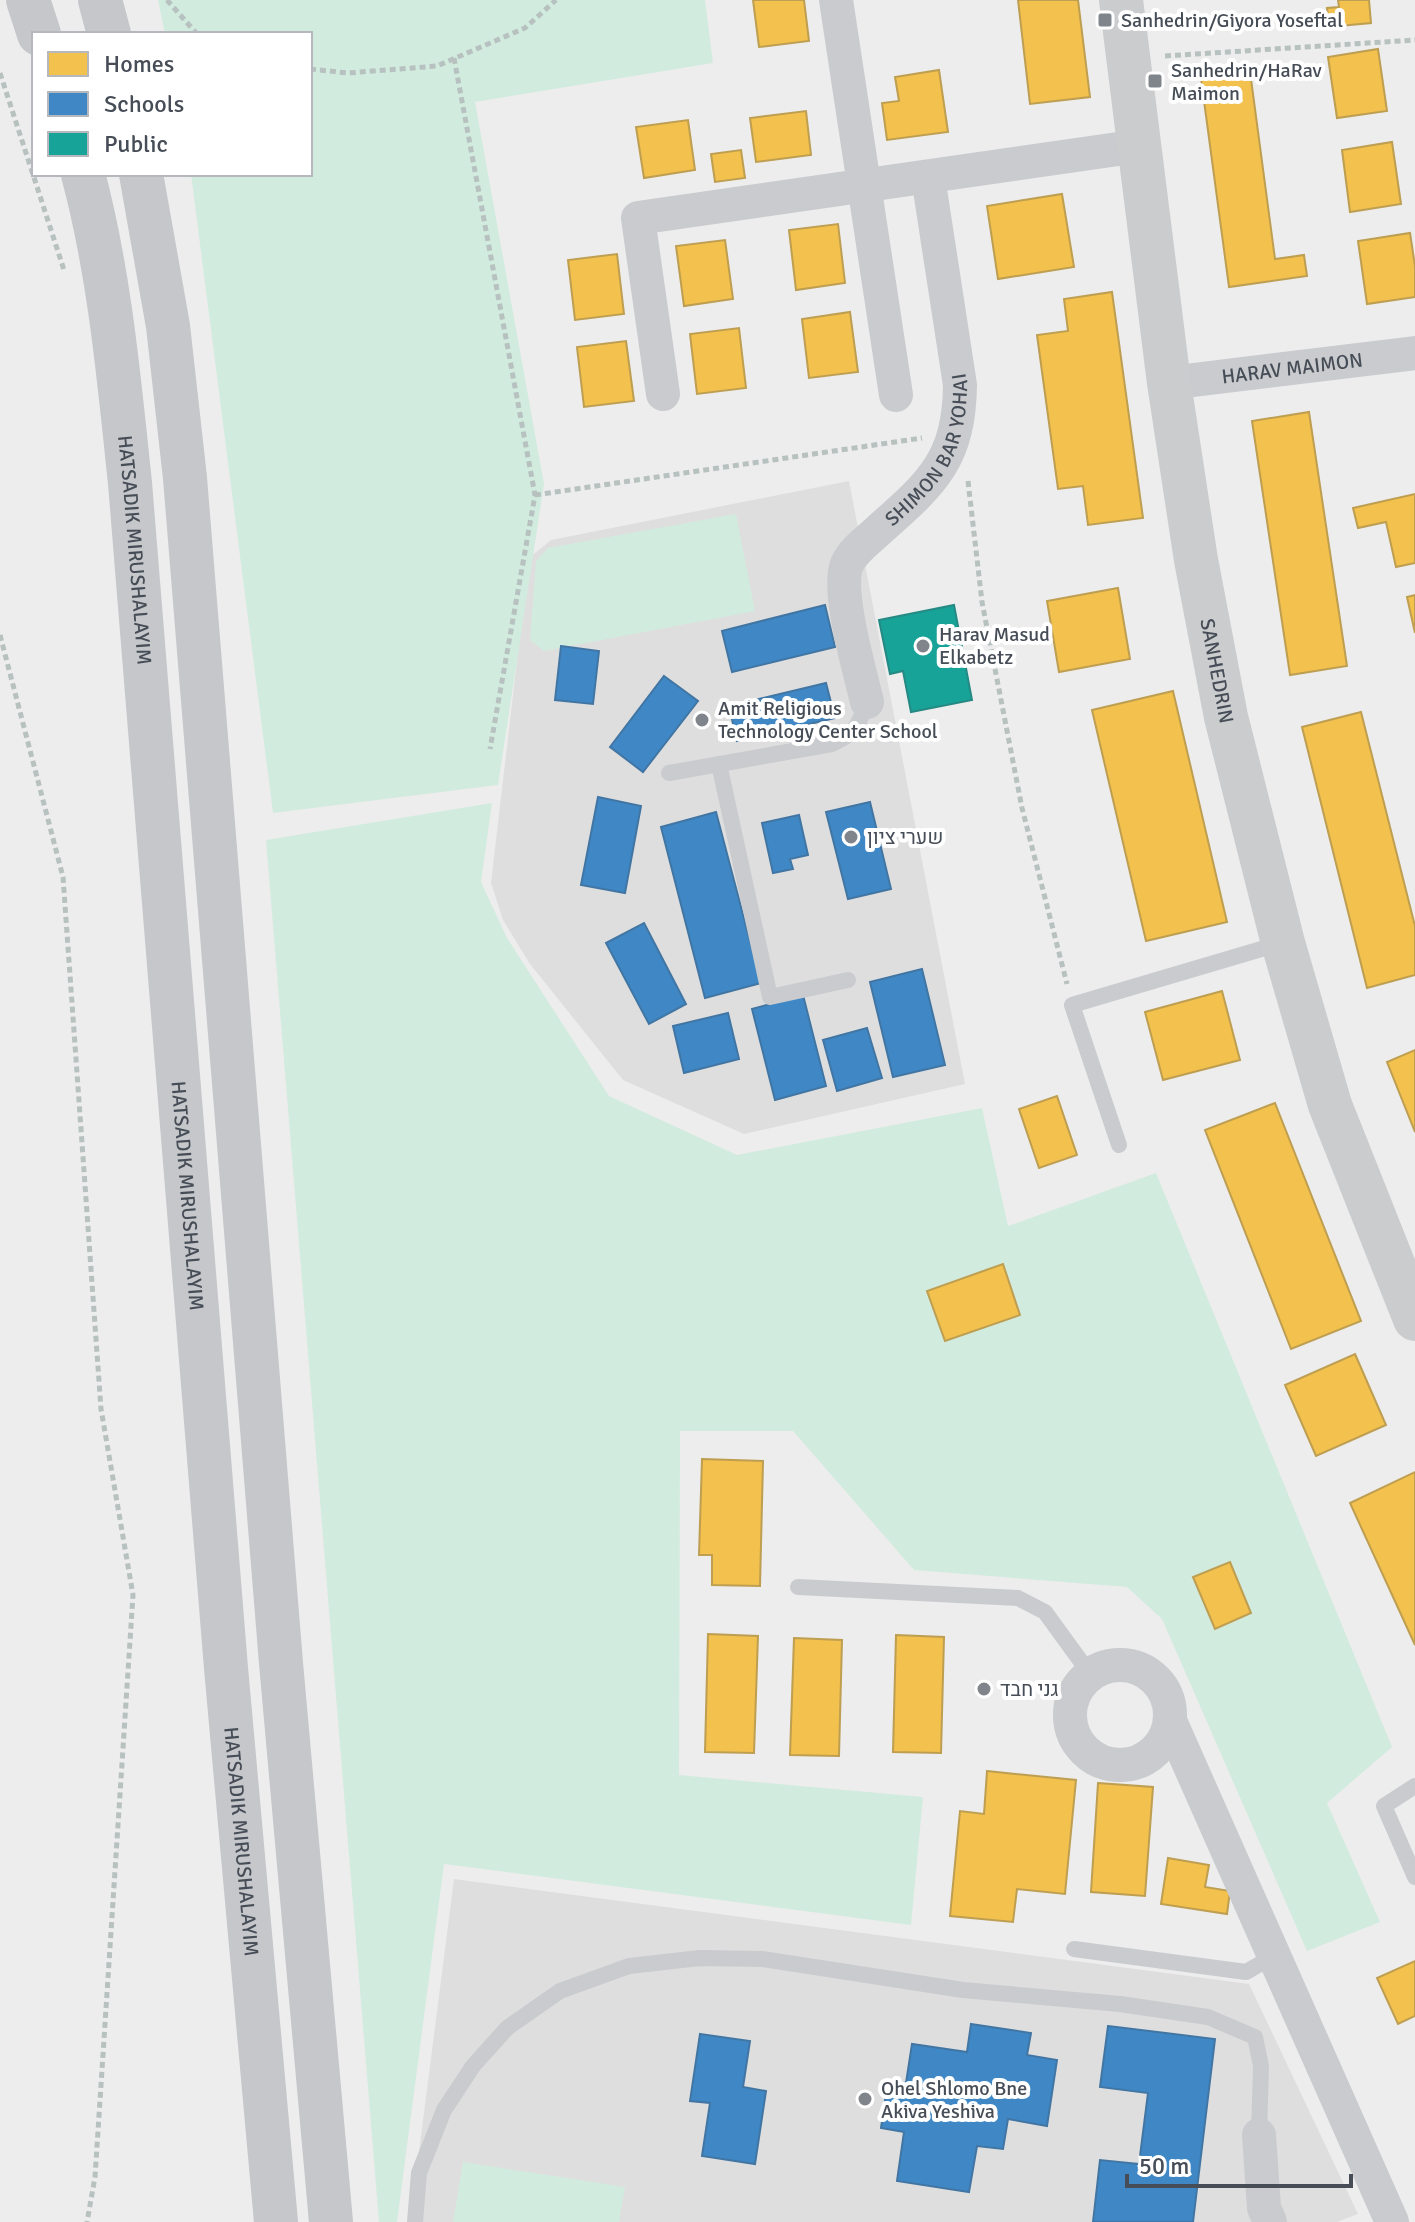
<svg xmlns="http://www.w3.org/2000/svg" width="1415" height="2222" viewBox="0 0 1415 2222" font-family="Signika,Heebo,sans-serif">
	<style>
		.education { fill: #dfdede }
		.green { fill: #d2ebdf }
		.homes { fill: #f2c14e; stroke: #be9e51; stroke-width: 2 }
		.schools { fill: #3f88c5; stroke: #4176a4; stroke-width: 2 }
		.public { fill: #17a398; stroke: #258984; stroke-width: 2 }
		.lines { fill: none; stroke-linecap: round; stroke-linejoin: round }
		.path { stroke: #b7c1bf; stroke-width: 5; stroke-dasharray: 6 4; stroke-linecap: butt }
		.lane { stroke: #c9cbce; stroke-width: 16 }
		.street { stroke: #c9cbce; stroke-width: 34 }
		.secondary { stroke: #caccce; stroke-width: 44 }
		.primary { stroke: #c5c7ca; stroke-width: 44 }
		.poi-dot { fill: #80858c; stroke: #fff; stroke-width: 3 }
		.labels { text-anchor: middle; stroke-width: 8; stroke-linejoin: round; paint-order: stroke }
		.poi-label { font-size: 20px; fill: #464d57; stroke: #fff; text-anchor: start }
		.street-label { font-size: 20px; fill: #464d57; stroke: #fff }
	</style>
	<rect width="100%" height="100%" fill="#ededed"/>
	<g class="education">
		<polygon points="849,481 965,1084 744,1134 623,1080 530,964 503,920 491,883 529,558 551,540"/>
		<polygon points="454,1879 1249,1984 1358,2214 1337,2222 410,2222"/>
	</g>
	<g class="green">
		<polygon points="158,0 705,0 713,63 475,102 544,484 498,785 273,813 191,174 310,174 310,34 165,34"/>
		<polygon points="736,514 755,611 544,651 530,640 536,561 548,548"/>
		<polygon points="492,803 481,882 507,938 609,1096 737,1155 982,1108 1008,1226 1156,1173 1392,1747 1327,1803 1380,1922 1307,1951 1162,1619 1127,1587 914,1570 793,1431 680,1431 679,1775 923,1797 911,1925 444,1864 397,2222 379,2222 266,840"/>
		<polygon points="463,2162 625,2187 619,2222 453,2222"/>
	</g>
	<g class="homes">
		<polygon points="753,0 804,0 809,41 759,47"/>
		<polygon points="1018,0 1078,0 1090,97 1030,104"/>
		<polygon points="1338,0 1369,0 1371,23 1329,27 1327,8 1339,7"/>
		<polygon points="1378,49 1387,111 1337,118 1328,57"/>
		<polygon points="1249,64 1275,259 1304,255 1307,276 1229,287 1200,71"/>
		<polygon points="939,70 948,132 887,140 882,103 899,101 895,77"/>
		<polygon points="806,111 811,155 756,162 750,118"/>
		<polygon points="688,120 695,170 644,178 636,127"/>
		<polygon points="1392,142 1401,204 1350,212 1342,150"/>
		<polygon points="741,150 745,178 715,182 711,154"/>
		<polygon points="1062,194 1074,267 998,279 987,206"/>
		<polygon points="838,224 845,283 796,290 789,230"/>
		<polygon points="1410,233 1415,266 1415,297 1367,304 1358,241"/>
		<polygon points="725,240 733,299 684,306 676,246"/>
		<polygon points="617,254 624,314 575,320 568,260"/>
		<polygon points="1112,292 1143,518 1088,525 1083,486 1058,489 1037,335 1068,331 1064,299"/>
		<polygon points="850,312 858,372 809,378 802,319"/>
		<polygon points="739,328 746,388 697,394 690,334"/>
		<polygon points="626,341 634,401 584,407 577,347"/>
		<polygon points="1309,412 1347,666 1290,675 1252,421"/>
		<polygon points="1415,494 1415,563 1396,567 1386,522 1358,528 1353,508"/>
		<polygon points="1118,588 1130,659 1059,672 1047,601"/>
		<polygon points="1415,595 1415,633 1407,597"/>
		<polygon points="1173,691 1227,922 1146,941 1092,710"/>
		<polygon points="1361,712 1415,926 1415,975 1367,988 1302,727"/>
		<polygon points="1222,991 1240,1060 1163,1080 1145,1012"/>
		<polygon points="1415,1050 1415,1132 1387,1062"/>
		<polygon points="1057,1096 1077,1155 1039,1168 1019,1109"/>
		<polygon points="1275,1103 1361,1321 1291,1349 1205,1130"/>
		<polygon points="1003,1264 1020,1315 945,1341 927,1291"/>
		<polygon points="1355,1354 1386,1425 1316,1456 1285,1385"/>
		<polygon points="702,1459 763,1461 760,1586 712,1585 712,1555 699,1555"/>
		<polygon points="1415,1472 1415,1645 1350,1503"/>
		<polygon points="1230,1562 1251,1613 1215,1629 1193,1577"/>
		<polygon points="708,1634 758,1636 754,1753 705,1752"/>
		<polygon points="896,1635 944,1637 941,1753 893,1752"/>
		<polygon points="794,1638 842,1640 839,1756 790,1755"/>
		<polygon points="987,1771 1076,1780 1065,1894 1017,1889 1013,1922 950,1916 960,1811 984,1814"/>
		<polygon points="1098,1783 1153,1787 1145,1896 1091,1892"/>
		<polygon points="1168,1858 1209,1865 1205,1887 1230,1891 1227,1914 1161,1904"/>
		<polygon points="1415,1961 1415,2016 1398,2024 1377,1978"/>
	</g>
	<g class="schools">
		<polygon points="825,605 835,647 732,672 722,631"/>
		<polygon points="561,646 599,651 593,704 555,700"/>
		<polygon points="664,676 698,701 643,772 610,747"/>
		<polygon points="826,683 835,718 737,741 729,706"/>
		<polygon points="598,797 641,806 625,893 581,885"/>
		<polygon points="870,802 891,889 848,899 826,812"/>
		<polygon points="716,812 761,983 705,998 661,827"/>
		<polygon points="799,815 808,855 790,859 793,869 773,873 762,823"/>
		<polygon points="644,923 686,1004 649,1024 606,943"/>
		<polygon points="922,969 945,1065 893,1077 870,982"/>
		<polygon points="803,995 826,1086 775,1100 752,1009"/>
		<polygon points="728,1013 739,1059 684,1073 673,1026"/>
		<polygon points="867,1028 882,1078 837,1091 823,1040"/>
		<polygon points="971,2024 1031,2033 1027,2055 1057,2060 1047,2126 1008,2119 1003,2149 977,2146 969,2192 897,2181 904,2132 881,2128 888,2080 906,2083 912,2044 967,2052"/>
		<polygon points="1108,2026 1215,2039 1193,2222 1093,2222 1100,2160 1139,2164 1148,2093 1100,2087"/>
		<polygon points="700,2034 750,2041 743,2087 766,2091 755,2164 702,2156 710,2103 690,2101"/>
	</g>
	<polygon class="public" points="954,605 972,700 911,712 903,671 890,674 879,620"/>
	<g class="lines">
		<g class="path">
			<polyline points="167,0 197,34"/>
			<polyline points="1165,56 1415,40"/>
			<polyline points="454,58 535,495 490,749"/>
			<polyline points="310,69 348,73 437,66 525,28 556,0"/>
			<polyline points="0,73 64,270"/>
			<polyline points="968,481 982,602 1022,808 1067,984"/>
			<polyline points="535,495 922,438"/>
			<polyline points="0,635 63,877 101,1409 133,1595 95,2177 87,2222"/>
		</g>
		<g class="lane">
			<polyline points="719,764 770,997 848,980"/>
			<path d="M669,773l163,-29c24,-11 26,-18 35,-42"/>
			<polyline points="1119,1145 1072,1005 1282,943"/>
			<polyline points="798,1587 1018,1598 1045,1612 1090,1674"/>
			<polyline points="1415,1786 1384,1806 1415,1877"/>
			<polyline points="1074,1949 1246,1972 1274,1956"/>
			<polyline points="415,2222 419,2173 444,2110 473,2066 507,2028 560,1991 629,1966 700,1958 762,1959 963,1990 1120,2004 1208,2017 1255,2037 1261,2066 1259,2135"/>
		</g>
		<g class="street">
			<polyline points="836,0 896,395"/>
			<path id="s1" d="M1169,383l246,-30"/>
			<polyline points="663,394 638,218 1139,146"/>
			<path id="s2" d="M867,702c-7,-31 -31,-111 -20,-138 7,-15 23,-25 34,-36 52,-46 78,-69 79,-143l-32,-208"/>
			<circle cx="1120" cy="1715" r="50"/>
			<polyline points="1170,1721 1392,2222"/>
			<polyline points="1259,2135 1264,2208 1270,2222"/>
		</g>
		<path class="secondary" id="s3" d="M1121,0l48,383 27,177 30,157 57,226 47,162 85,214"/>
		<g class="primary">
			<polyline points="28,0 39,34"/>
			<polyline points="100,0 109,34"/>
			<path id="s4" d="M83,174c27,101 36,206 47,309l96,1185 50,554"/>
			<polyline points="141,174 168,326 185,478 281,1663 331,2222"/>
		</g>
	</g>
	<g class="poi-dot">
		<rect x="1097" y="12" width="16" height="16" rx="4"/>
		<rect x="1147" y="73" width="16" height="16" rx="4"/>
		<circle cx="923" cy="646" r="8"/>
		<circle cx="702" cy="720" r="8"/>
		<circle cx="851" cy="837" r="8"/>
		<circle cx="984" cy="1689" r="8"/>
		<circle cx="865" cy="2099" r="8"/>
	</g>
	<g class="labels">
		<g class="poi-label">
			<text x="1121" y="27">Sanhedrin/Giyora Yoseftal</text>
			<text x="1171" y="77">Sanhedrin/HaRav<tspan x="1171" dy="23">Maimon</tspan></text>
			<text x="939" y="641">Harav Masud<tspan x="939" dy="23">Elkabetz</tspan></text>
			<text x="718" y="715">Amit Religious<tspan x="718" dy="23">Technology Center School</tspan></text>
			<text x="867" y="844">שערי ציון</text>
			<text x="1000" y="1696">גני חבד</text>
			<text x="881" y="2095">Ohel Shlomo Bne<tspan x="881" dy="23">Akiva Yeshiva</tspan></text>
		</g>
		<g class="street-label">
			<text dy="7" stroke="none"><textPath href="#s1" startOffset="124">HARAV MAIMON</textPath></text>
			<text dy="7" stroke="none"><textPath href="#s2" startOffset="286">SHIMON BAR YOHAI</textPath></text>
			<text dy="7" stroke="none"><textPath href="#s4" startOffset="380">HATSADIK MIRUSHALAYIM</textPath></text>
			<text dy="7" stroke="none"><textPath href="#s3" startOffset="678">SANHEDRIN</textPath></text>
			<text dy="7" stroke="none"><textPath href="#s4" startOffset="1028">HATSADIK MIRUSHALAYIM</textPath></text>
			<text dy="7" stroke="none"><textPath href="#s4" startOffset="1676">HATSADIK MIRUSHALAYIM</textPath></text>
		</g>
	</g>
	<rect x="32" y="32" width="280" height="144" fill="#ffffff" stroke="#b5b8bc" stroke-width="2"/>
	<rect x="48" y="52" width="40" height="24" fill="#f2c14e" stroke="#b5b8bc" stroke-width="2"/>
	<text x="104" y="72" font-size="24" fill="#464d57">Homes</text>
	<rect x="48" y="92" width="40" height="24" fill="#3f88c5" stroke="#b5b8bc" stroke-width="2"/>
	<text x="104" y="112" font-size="24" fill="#464d57">Schools</text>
	<rect x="48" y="132" width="40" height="24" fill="#17a398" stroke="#b5b8bc" stroke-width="2"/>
	<text x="104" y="152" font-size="24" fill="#464d57">Public</text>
	<path d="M1127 2174v12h224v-12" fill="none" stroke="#464d57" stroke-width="4"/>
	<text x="1139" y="2174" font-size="24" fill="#464d57" stroke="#ffffff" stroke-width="6" paint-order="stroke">50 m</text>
</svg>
